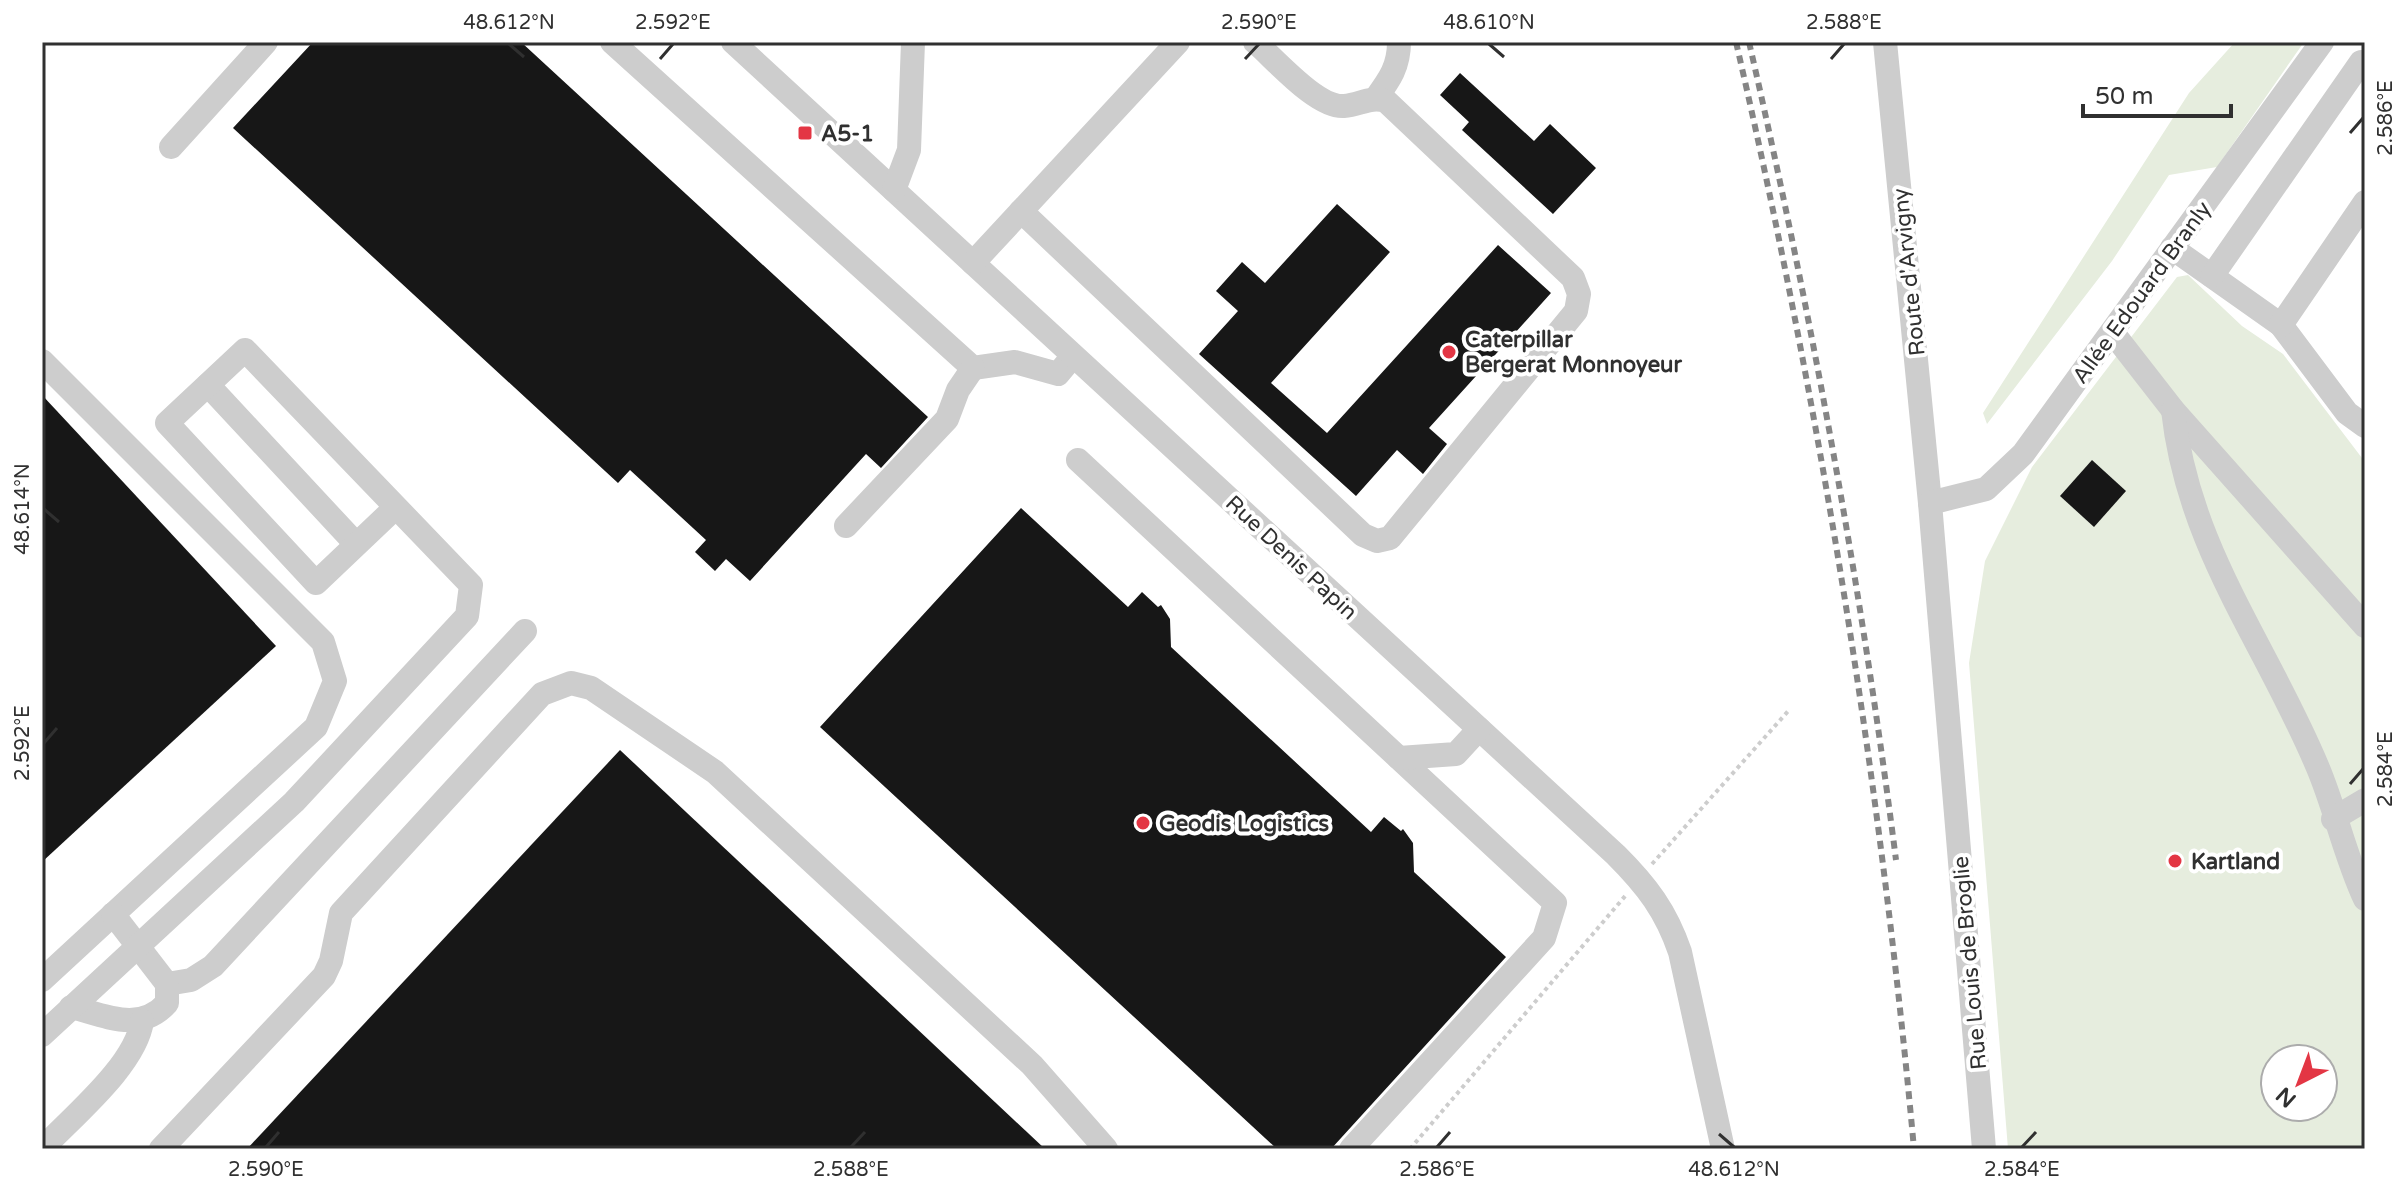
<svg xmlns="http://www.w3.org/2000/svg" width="2407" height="1191" viewBox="0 0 2407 1191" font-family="'Varela Round',sans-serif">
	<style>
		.green { fill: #e6edde; fill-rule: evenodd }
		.building { fill: #171717 }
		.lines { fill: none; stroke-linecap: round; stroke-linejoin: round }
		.path { stroke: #cdcdcd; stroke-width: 4; stroke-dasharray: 4 4; stroke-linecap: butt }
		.minor { stroke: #cdcdcd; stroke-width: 24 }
		.rail { stroke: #858585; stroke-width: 6; stroke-dasharray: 8 6; stroke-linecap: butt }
		.ticks { fill: none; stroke: #303030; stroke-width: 3 }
		.poi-dot { fill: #e33644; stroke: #fff; stroke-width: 3 }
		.labels { text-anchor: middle; stroke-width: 8; stroke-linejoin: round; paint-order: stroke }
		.poi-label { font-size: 22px; font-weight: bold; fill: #303030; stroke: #fff; text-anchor: start }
		.street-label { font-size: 22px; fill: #303030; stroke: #fff }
		.neatline { fill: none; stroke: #303030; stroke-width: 3 }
		.ticks-label { font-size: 20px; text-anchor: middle; fill: #303030 }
	</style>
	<rect width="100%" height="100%" fill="#fff"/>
	<g class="green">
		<polygon points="2235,42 2304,42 2217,167 2169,175 2112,261 1987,424 1983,413 2189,93"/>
		<path d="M2188,275l54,51 41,28 82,108v687h-357l-39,-486 16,-102 47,-94 145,-190zM2275,1059h48v48h-48z"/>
	</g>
	<g class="building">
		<polygon points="313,42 521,42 928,417 881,468 866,454 750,581 726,559 715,571 695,552 706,540 630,470 618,483 233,128"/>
		<polygon points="1460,73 1534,141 1550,124 1596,168 1553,214 1462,130 1469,122 1440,95"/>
		<polygon points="1337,204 1390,252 1271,383 1327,433 1498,245 1551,293 1429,428 1447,444 1423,474 1397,450 1356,496 1199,354 1238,311 1216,291 1242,262 1265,283"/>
		<polygon points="42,395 276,646 42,862"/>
		<polygon points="2092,460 2126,491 2094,527 2060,496"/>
		<polygon points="1021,508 1128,607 1142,592 1158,607 1161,605 1170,619 1171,647 1371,832 1384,817 1401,831 1403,829 1413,843 1414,872 1506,957 1331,1149 1277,1149 820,727"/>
		<polygon points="620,750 1045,1149 247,1149"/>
	</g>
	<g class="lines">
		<g class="path">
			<polyline points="1652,864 1790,709"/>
			<polyline points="1410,1149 1626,895"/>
		</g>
		<g class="minor">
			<polyline points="612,42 973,368 1015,362 1058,374 1073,356"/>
			<path d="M733,42l883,813c31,31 50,56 64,97l43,197"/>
			<polyline points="1885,42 1930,503 1984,1149"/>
			<path d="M1376,98c14,-19 23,-32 23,-56"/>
			<polyline points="171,147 266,42"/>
			<polyline points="894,190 909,150 913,42"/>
			<path d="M1021,211l342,324 14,6 13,-3 186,-227 3,-17 -6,-16 -187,-177c-16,-5 -26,4 -42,5 -27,2 -68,-46 -89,-64"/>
			<polyline points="2172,248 2281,325 2347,413 2365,426"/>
			<polyline points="973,263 1178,42"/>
			<polyline points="2212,276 2361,62"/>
			<polyline points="2281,325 2365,202"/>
			<polyline points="2113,333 2173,410 2365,626"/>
			<polyline points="42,361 323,642 335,681 316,727 42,980"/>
			<polyline points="208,385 356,544"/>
			<path d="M2173,410c15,139 93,233 145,358 18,43 27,88 47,131"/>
			<polyline points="1078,460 1555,903 1544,938 1351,1149"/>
			<polyline points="1930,503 1986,489 2023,454 2322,42"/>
			<polyline points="846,526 947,419 958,390 973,368"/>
			<polyline points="1399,758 1456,754 1479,729"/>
			<polyline points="2333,819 2365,800"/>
			<polyline points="167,984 191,980 213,966 525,631"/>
			<path d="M71,1007c35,9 69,26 96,-4v-19l-54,-70"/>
			<polyline points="42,1035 294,802 467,616 471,585 245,350 167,423 316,583 396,507"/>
			<path d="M42,1149c31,-33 94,-84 100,-128"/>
			<polyline points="161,1149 324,976 331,961 341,913 542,694 571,683 591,688 715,772 1032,1065 1106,1149"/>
		</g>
		<g class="rail">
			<path d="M1736,42c84,365 144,734 178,1107"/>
			<path d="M1749,42c62,270 112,543 147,818"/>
		</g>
	</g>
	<path class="ticks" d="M509,44l15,13M1489,44l15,13M660,59l13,-15M1245,59l14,-15M1831,59l13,-15M2350,133l13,-15M44,509l15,13M44,743l13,-15M2350,784l13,-15M1719,1134l15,13M266,1147l13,-15M851,1147l14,-15M1437,1147l13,-15M2022,1147l14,-15"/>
	<g class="poi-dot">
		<rect x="797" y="125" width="16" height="16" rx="4"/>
		<circle cx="1449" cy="352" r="8"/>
		<circle cx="1143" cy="823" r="8"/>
		<circle cx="2175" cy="861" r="8"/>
	</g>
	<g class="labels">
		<g class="poi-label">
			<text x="821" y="141">A5-1</text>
			<text x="1465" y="347">Caterpillar<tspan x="1465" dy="25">Bergerat Monnoyeur</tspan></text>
			<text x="1159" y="831">Geodis Logistics</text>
			<text x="2191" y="869">Kartland</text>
		</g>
		<g class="street-label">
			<text transform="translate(1908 272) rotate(-96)" y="8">Route d'Arvigny</text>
			<text transform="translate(2141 292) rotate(-54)" y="8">Allée Edouard Branly</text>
			<text transform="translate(1292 557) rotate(43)" y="8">Rue Denis Papin</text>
			<text transform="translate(1969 963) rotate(-95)" y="8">Rue Louis de Broglie</text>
		</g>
	</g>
	<rect width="2407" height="1191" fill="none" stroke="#ffffff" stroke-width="88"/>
	<g transform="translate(2299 1083) rotate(222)"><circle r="38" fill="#ffffff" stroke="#acacac" stroke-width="2"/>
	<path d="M0-6L14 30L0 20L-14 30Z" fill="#e33644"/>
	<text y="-12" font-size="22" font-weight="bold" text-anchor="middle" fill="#303030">N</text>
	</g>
	<path d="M2083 104v12h148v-12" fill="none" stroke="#303030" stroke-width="4"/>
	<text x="2095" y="104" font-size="24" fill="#303030" stroke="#ffffff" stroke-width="6" paint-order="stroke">50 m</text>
	<rect x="44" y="44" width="2319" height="1103" class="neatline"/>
	<g class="ticks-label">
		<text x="509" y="29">48.612°N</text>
		<text x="673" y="29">2.592°E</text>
		<text x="1259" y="29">2.590°E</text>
		<text x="1489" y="29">48.610°N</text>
		<text x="1844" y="29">2.588°E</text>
		<text transform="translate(2385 118) rotate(-90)" y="7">2.586°E</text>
		<text transform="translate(22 509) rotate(-90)" y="7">48.614°N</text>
		<text transform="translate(22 743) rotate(-90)" y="7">2.592°E</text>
		<text transform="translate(2385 769) rotate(-90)" y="7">2.584°E</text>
		<text x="266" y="1176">2.590°E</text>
		<text x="851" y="1176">2.588°E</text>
		<text x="1437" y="1176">2.586°E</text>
		<text x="1734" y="1176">48.612°N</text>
		<text x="2022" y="1176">2.584°E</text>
	</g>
</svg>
